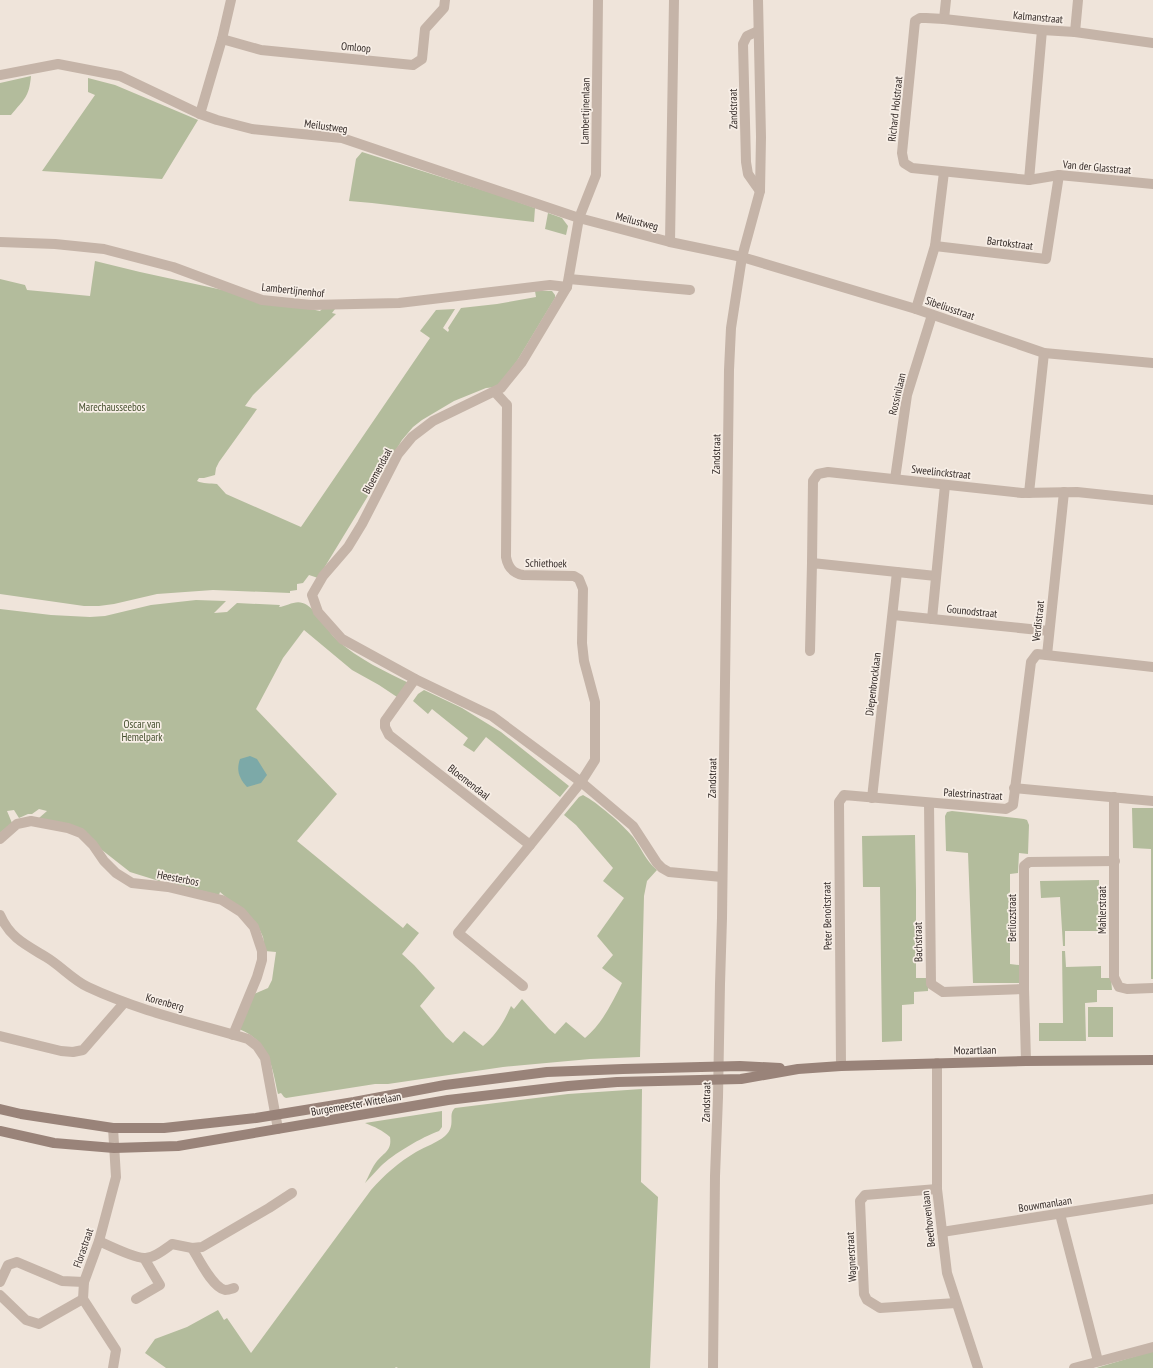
<svg xmlns="http://www.w3.org/2000/svg" width="1153" height="1368" viewBox="0 0 1153 1368" font-family="'PT Sans Narrow',sans-serif">
	<style>
		.green { fill: #b3bc9c }
		.water { fill: #7ca9a8 }
		.lines { fill: none; stroke-linecap: round; stroke-linejoin: round }
		.street { stroke: #c5b4a8; stroke-width: 10 }
		.secondary { stroke: #998379; stroke-width: 10 }
		.labels { text-anchor: middle; stroke-width: 3.5; stroke-linejoin: round; paint-order: stroke }
		.street-label { font-size: 11px; fill: #332a27; stroke: #f7eee6 }
		.park-label { font-size: 11px; fill: #444f2e; stroke: #f7eee6 }
	</style>
	<rect width="100%" height="100%" fill="#efe4da"/>
	<g class="green">
		<path d="M31,76c-2,22 -7,23 -20,39h-11v-32z"/>
		<polygon points="88,78 115,85 198,120 162,179 42,171 95,95 88,92"/>
		<polygon points="362,152 498,195 535,208 534,222 372,203 349,201 356,159"/>
		<polygon points="548,213 562,218 568,226 566,235 545,229"/>
		<path d="M95,261l45,11 180,39 2,-2h13l-3,4 4,1 -83,81 -8,11 12,3 -38,53 -3,6 -1,7 -11,3h-5l-2,3c6,3 13,2 20,3l9,10 75,33 129,-189 -10,-7 16,-21 19,-1 -12,19 5,4 1,-2 -1,-2 13,-20 36,-4 39,-7 -1,-6h17l3,4v3l-38,63 -20,26 -11,1 -32,13 -32,19 -9,7 -11,13 -84,138 -9,-3 -6,8 -6,1v6l-7,1v2l-77,-3 -56,4 -43,10 -15,2h-15l-84,-12v-315l25,6 2,5 63,6z"/>
		<path d="M196,600l30,1 -12,12 13,-1 10,-9 43,2 -1,2c9,-1 18,-9 28,-2 13,8 19,25 30,35 21,19 49,32 74,44l-11,15 -21,-14 -27,-15 -48,-40 -21,28 -27,51 81,85 -40,47 106,87 4,-5 12,10 -17,21 12,11 21,23 -15,18 26,31 7,6 11,-12 19,15c13,-11 21,-24 28,-40l3,3 8,-10 27,30 6,5 11,-12 19,16c17,-14 27,-35 37,-55l-20,-15 11,-13 -16,-19 27,-38 -21,-17 10,-13 -37,-43 -12,-10 15,-18 4,-2c15,8 39,29 50,42 9,12 12,23 24,33l-10,11 -3,15 -4,161 -50,2 -87,8 -115,17h-13l-89,14 -2,-1 -3,-4 -3,1c-6,-28 -9,-53 -39,-65l15,-35 14,-6 4,-8 4,-28 -11,-1 -2,-14 -6,-13 -37,-32 -1,3 -45,-11 5,-6 -10,-2 -10,5 -29,-9 -28,-22 -19,-21 -44,-11 8,-7 -8,-2 -7,5h-4l-9,4 -5,-8 -7,1 5,12 -12,10v-224l51,6 39,2 15,-1 46,-11z"/>
		<polygon points="424,690 462,708 501,732 569,786 560,797 486,737 474,752 463,745 468,738 432,709 428,714 413,701 418,694"/>
		<polygon points="1132,808 1153,808 1153,979 1151,979 1151,849 1133,848"/>
		<polygon points="952,811 1024,819 1027,820 1029,825 1028,854 1019,853 1018,873 1010,874 1010,964 1019,965 1019,983 973,983 968,853 946,851 945,816 947,812"/>
		<polygon points="915,835 916,890 916,978 928,978 928,991 914,992 914,1004 902,1005 902,1041 882,1042 880,887 863,887 862,836"/>
		<polygon points="1099,880 1099,931 1065,931 1065,946 1063,946 1060,897 1041,898 1040,881"/>
		<polygon points="1062,951 1065,951 1066,967 1101,966 1101,978 1111,978 1112,990 1097,990 1097,1002 1085,1003 1086,1041 1039,1041 1039,1023 1063,1023"/>
		<rect x="1088" y="1007" width="25" height="30"/>
		<path d="M642,1089l-1,93 17,15 -8,171h-252l-2,-1 -1,1h-229l-21,-15 10,-14 32,-12 31,-17 6,10 3,-2 24,35 120,-163c13,-15 28,-28 45,-38 10,-6 21,-9 29,-16 12,-11 2,-21 10,-28l113,-14z"/>
		<path d="M442,1111v16l-3,4c-17,6 -46,23 -59,36 -5,5 -10,11 -15,16 4,-7 7,-16 12,-22 8,-9 15,-11 13,-24 -8,-7 -15,-10 -25,-14z"/>
		<polygon points="1153,1351 1153,1368 1096,1368"/>
	</g>
	<path class="water" d="M250,756l7,3 10,16 -6,8 -14,4c-8,-9 -11,-17 -7,-28z"/>
	<g class="lines">
		<g class="street">
			<polyline points="598,0 596,175 579,218 567,287 522,362 501,388 433,421 412,437 398,454 362,524 348,547 323,576 312,595 318,612 342,639 415,679 492,716 581,782 633,826 657,863 662,868 669,872 722,877"/>
			<polyline points="944,19 946,0"/>
			<polyline points="758,31 747,36 743,44 746,162 748,174 760,191"/>
			<polyline points="1075,32 1078,0"/>
			<polyline points="222,39 261,50 413,65 422,59 425,29 444,8 445,0"/>
			<polyline points="1153,43 1075,32 1042,30 944,19 926,18 920,18 915,21 902,153 904,163 912,168 1029,180 1059,175 1153,184"/>
			<polyline points="0,75 58,64 120,76 200,114 217,120 252,129 342,138 579,218 670,242 742,257 916,309 1044,353 1153,363"/>
			<polyline points="200,114 222,39 231,0"/>
			<polyline points="1029,180 1042,30"/>
			<polyline points="0,242 55,244 104,249 173,267 262,300 311,305 399,303 550,285 567,287"/>
			<polyline points="670,242 674,0"/>
			<polyline points="935,246 1046,259 1059,175"/>
			<polyline points="569,279 690,290"/>
			<polyline points="916,309 935,246 944,172"/>
			<path d="M495,392l12,13 -1,152c2,11 7,16 17,18l51,1 5,3 4,10 -1,54 2,18 11,41v58l-14,22 -51,63"/>
			<polyline points="895,479 907,395 932,315"/>
			<polyline points="1029,493 1044,353"/>
			<polyline points="812,563 813,481 818,474 828,472 1022,493 1077,492 1153,500"/>
			<polyline points="897,572 936,576"/>
			<polyline points="893,615 1049,631"/>
			<polyline points="932,619 945,485"/>
			<polyline points="810,651 812,563 897,572 872,798"/>
			<polyline points="1047,655 1064,492"/>
			<polyline points="415,679 385,721 385,727 389,735 530,845 458,933 523,986"/>
			<polyline points="1014,788 1153,801"/>
			<polyline points="1114,797 1114,977 1119,987 1127,989 1153,988"/>
			<polyline points="929,803 931,984 943,992 1024,989"/>
			<polyline points="0,839 17,824 31,821 68,828 81,833 93,845 104,861 116,873 132,883 168,887 222,900 241,912 254,927 262,951 262,960 257,977 233,1035"/>
			<path d="M0,915c10,23 26,30 46,42 15,9 27,23 42,30 51,24 106,36 160,52l9,7 8,12 13,71"/>
			<polyline points="0,1036 61,1051 73,1052 83,1050 124,1003"/>
			<polyline points="1026,1061 1024,989 1024,866 1029,862 1115,861"/>
			<polyline points="937,1063 937,1189 947,1273 978,1368"/>
			<polyline points="841,1066 839,802 844,795 1006,809 1013,805 1031,662 1037,654 1153,667"/>
			<polyline points="937,1189 865,1195 860,1201 864,1294 867,1300 880,1308 956,1303"/>
			<polyline points="1060,1214 1098,1361"/>
			<polyline points="942,1232 1153,1199"/>
			<path d="M99,1241c11,5 33,16 45,17 9,1 21,-9 28,-14l20,4 10,-1 67,-39 23,-15"/>
			<path d="M192,1248c7,11 20,39 33,42 4,0 6,-1 9,-2"/>
			<polyline points="0,1282 8,1265 17,1262 62,1281 84,1282"/>
			<polyline points="0,1295 26,1320 39,1324 83,1299"/>
			<polyline points="136,1299 160,1285 144,1258"/>
			<polyline points="113,1368 116,1350 83,1299 84,1282 99,1241 116,1177 113,1128"/>
			<polyline points="713,1368 715,1176 718,1097 720,984 722,918 729,370 731,328 742,257 760,191 761,137 758,0"/>
			<polyline points="1074,1368 1153,1347"/>
		</g>
		<g class="secondary">
			<polyline points="0,1109 21,1114 113,1128 164,1128 256,1118 354,1102 445,1085 547,1072 623,1069 740,1066 780,1068"/>
			<polyline points="0,1131 54,1143 114,1148 178,1146 448,1100 568,1086 617,1082 741,1079 798,1069 841,1066 1026,1061 1153,1060"/>
		</g>
	</g>
	<g class="labels">
		<g class="street-label">
			<text transform="translate(1038 17) rotate(5)" y="4">Kalmanstraat</text>
			<text transform="translate(356 47) rotate(5)" y="4">Omloop</text>
			<text transform="translate(733 109) rotate(-91)" y="4">Zandstraat</text>
			<text transform="translate(895 109) rotate(-84)" y="4">Richard Holstraat</text>
			<text transform="translate(585 111) rotate(-89)" y="4">Lambertijnenlaan</text>
			<text transform="translate(326 126) rotate(8)" y="4">Meilustweg</text>
			<text transform="translate(1097 167) rotate(5)" y="4">Van der Glasstraat</text>
			<text transform="translate(637 221) rotate(15)" y="4">Meilustweg</text>
			<text transform="translate(1010 243) rotate(7)" y="4">Bartokstraat</text>
			<text transform="translate(293 290) rotate(6)" y="4">Lambertijnenhof</text>
			<text transform="translate(950 308) rotate(19)" y="4">Sibeliusstraat</text>
			<text transform="translate(897 394) rotate(-77)" y="4">Rossinilaan</text>
			<text transform="translate(716 454) rotate(-89)" y="4">Zandstraat</text>
			<text transform="translate(377 471) rotate(-62)" y="4">Bloemendaal</text>
			<text transform="translate(941 472) rotate(6)" y="4">Sweelinckstraat</text>
			<text transform="translate(546 563) rotate(1)" y="4">Schiethoek</text>
			<text transform="translate(972 611) rotate(6)" y="4">Gounodstraat</text>
			<text transform="translate(1038 621) rotate(-84)" y="4">Verdistraat</text>
			<text transform="translate(873 684) rotate(-83)" y="4">Diepenbrocklaan</text>
			<text transform="translate(712 778) rotate(-89)" y="4">Zandstraat</text>
			<text transform="translate(469 782) rotate(38)" y="4">Bloemendaal</text>
			<text transform="translate(973 794) rotate(4)" y="4">Palestrinastraat</text>
			<text transform="translate(178 878) rotate(11)" y="4">Heesterbos</text>
			<text transform="translate(1102 910) rotate(-90)" y="4">Mahlerstraat</text>
			<text transform="translate(827 916) rotate(-91)" y="4">Peter Benoitstraat</text>
			<text transform="translate(1012 918) rotate(-90)" y="4">Berliozstraat</text>
			<text transform="translate(918 942) rotate(-91)" y="4">Bachstraat</text>
			<text transform="translate(165 1002) rotate(16)" y="4">Korenberg</text>
			<text transform="translate(975 1050) rotate(-1)" y="4">Mozartlaan</text>
			<text transform="translate(706 1102) rotate(-89)" y="4">Zandstraat</text>
			<text transform="translate(356 1104) rotate(-10)" y="4">Burgemeester Wittelaan</text>
			<text transform="translate(1045 1204) rotate(-9)" y="4">Bouwmanlaan</text>
			<text transform="translate(928 1219) rotate(-96)" y="4">Beethovenlaan</text>
			<text transform="translate(83 1248) rotate(-71)" y="4">Florastraat</text>
			<text transform="translate(851 1257) rotate(-93)" y="4">Wagnerstraat</text>
		</g>
		<g class="park-label">
			<text x="112" y="411">Marechausseebos</text>
			<text x="142" y="728">Oscar van<tspan x="142" dy="13">Hemelpark</tspan></text>
		</g>
	</g>
</svg>
